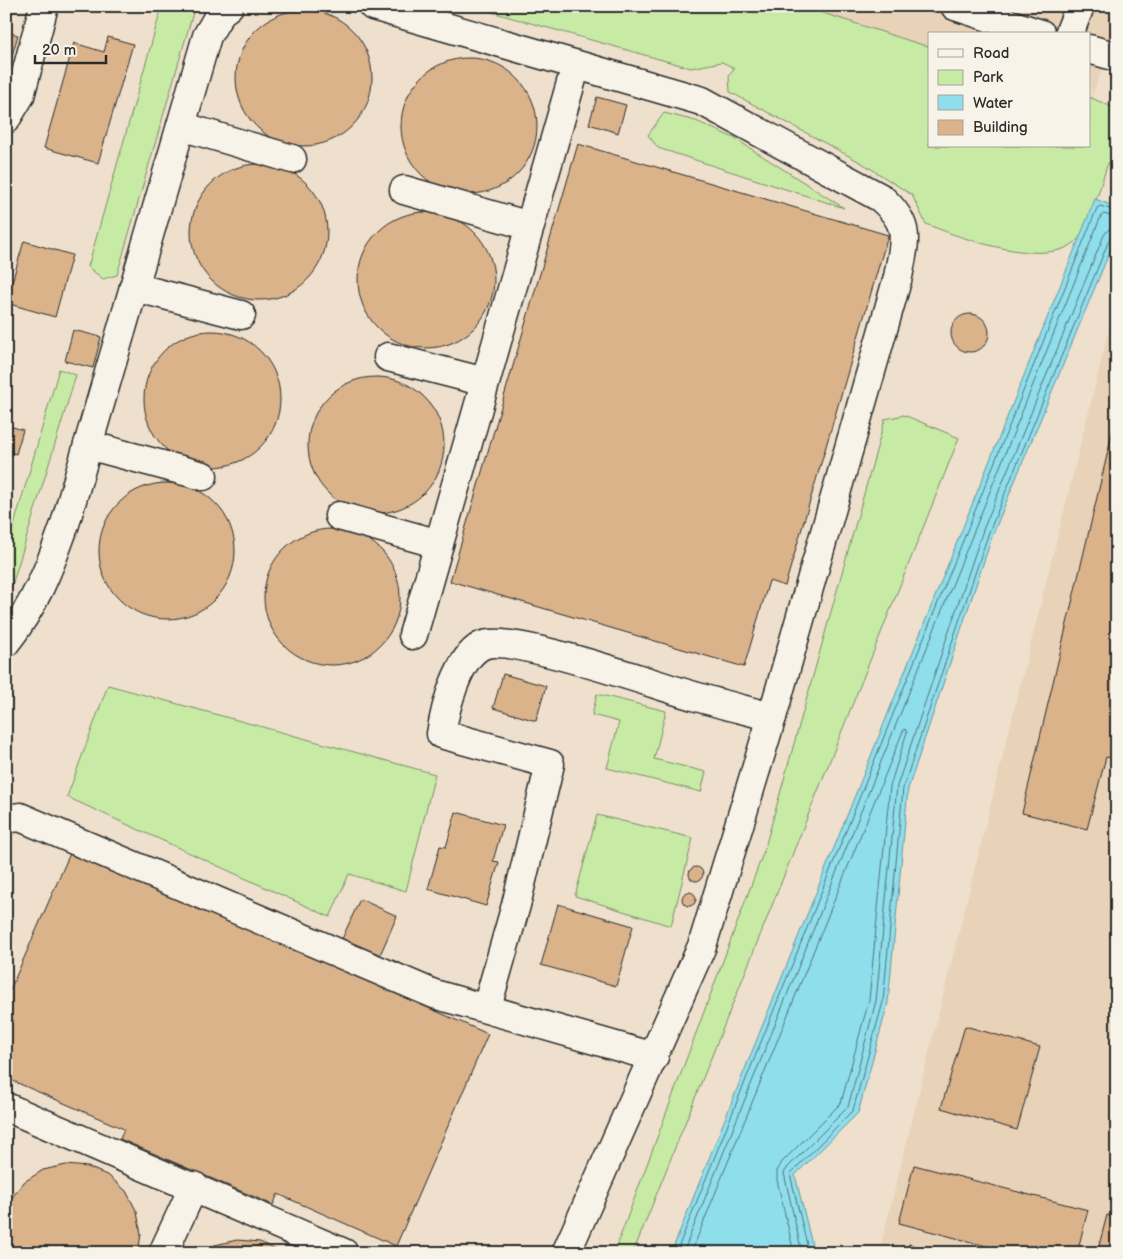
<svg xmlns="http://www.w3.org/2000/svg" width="1123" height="1259" viewBox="0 0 1123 1259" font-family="'Balsamiq Sans',sans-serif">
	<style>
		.built { fill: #e8d2b8 }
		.green { fill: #c7eba4; stroke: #798b68 }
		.water { fill: #8fdeec; stroke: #67969f }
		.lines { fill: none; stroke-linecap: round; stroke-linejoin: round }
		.shore { stroke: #537378; stroke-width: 1 }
		.building { fill: #dab38b; stroke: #2b2b2b }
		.minor-casing { stroke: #2b2b2b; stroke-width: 31 }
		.minor { stroke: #f7f3e8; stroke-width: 28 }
	</style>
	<rect width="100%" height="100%" fill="#eee0cc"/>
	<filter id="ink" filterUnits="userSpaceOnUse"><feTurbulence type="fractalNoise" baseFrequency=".02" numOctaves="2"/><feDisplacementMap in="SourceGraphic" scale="10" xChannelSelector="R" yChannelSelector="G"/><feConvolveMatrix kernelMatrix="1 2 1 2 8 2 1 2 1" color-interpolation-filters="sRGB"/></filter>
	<g filter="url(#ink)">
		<g class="built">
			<polygon points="801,6 1117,6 1117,32 1091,98 1089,34 929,34 929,47"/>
			<polygon points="1117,298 1117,1253 879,1253"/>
		</g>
		<g class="green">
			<polygon points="162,6 195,6 117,275 103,279 88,267"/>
			<path d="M470,6h331l128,41v99h160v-49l28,12v54h-9c-8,23 -14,50 -27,72 -23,39 -123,2 -155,-11l-14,-29 -50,-32 -132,-71 -1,-17 5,-7 -12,-6 -31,6z"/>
			<polygon points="664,113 696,121 734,138 844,208 658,148 648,135"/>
			<polygon points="59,369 76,375 6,605 6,553"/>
			<polygon points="904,415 959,438 633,1253 614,1253 764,851 885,419"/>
			<polygon points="108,685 435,774 406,891 349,874 330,917 67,797"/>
			<polygon points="597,694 666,711 654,759 706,772 701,792 607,768 619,722 592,715"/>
			<polygon points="597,815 693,838 671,926 575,896"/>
		</g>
		<polygon class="water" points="1095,199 1117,207 1117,234 993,534 908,789 888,1003 858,1113 795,1175 814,1253 671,1253"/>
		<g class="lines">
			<g class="shore">
				<polyline points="676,1253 1097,208 1100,206 1117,211"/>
				<polyline points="683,1253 1101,216 1104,214 1117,218"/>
				<polyline points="691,1253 903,731 905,729 907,732 890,786 869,1000 841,1103 782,1162 777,1171 777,1180 794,1253"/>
				<polyline points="802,1253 784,1173 788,1167 848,1107 876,1001 897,786 983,530 1104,235 1109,229 1117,228"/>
				<polyline points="809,1253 790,1174 853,1110 883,1002 903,788 989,532 1110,238 1117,234"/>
			</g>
		</g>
		<g class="building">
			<circle cx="304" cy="78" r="68"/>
			<polygon points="6,32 18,35 6,76"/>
			<polygon points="108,37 133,44 98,163 44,148 74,43 104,52"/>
			<circle cx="469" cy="126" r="68"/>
			<polygon points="597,97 626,105 618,133 589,124"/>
			<polygon points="578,144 888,235 785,586 769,581 744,667 450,581"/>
			<circle cx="259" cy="232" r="68"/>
			<circle cx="426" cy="280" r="68"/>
			<polygon points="24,241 72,255 55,317 6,303"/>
			<circle cx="970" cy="333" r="19"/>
			<polygon points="73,330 101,337 93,368 65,361"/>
			<circle cx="212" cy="399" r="68"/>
			<circle cx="376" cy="445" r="68"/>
			<polygon points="1117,413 1117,759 1106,757 1087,829 1022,813"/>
			<polygon points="6,425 23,430 16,454 6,451"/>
			<circle cx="167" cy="551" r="68"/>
			<circle cx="332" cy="597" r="68"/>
			<polygon points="503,674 546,686 536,721 493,708"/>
			<polygon points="456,812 503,825 493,861 499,862 486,906 428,889 440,846 446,847"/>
			<polygon points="71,851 488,1034 396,1246 278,1194 273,1205 120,1139 124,1129 6,1078 6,999"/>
			<circle cx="696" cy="874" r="7"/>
			<circle cx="689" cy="899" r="7"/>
			<polygon points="360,899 397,916 380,955 342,939"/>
			<polygon points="558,904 633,926 616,986 541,965"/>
			<polygon points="965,1026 1040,1047 1017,1130 941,1108"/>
			<polygon points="66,1165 88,1167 109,1176 126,1191 137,1212 141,1234 138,1253 6,1253 6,1209 10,1200 24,1182 43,1170"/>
			<polygon points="914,1165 1088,1210 1077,1253 1013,1253 899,1223"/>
			<polygon points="1107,1215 1117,1217 1117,1253 1097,1253"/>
			<polygon points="237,1240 260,1242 282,1253 203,1253 215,1245"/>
			<polygon points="909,1244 941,1253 907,1253"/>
		</g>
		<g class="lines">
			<g class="minor-casing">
				<g id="minor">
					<path d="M373,6l329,95 179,97c31,28 24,41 17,79l-126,440 -70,229 -136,307"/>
					<polyline points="955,6 1041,34"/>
					<polyline points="1069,34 1080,6"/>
					<polyline points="1089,49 1117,57"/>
					<polyline points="6,119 20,96 44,6"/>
					<polyline points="181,126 292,159"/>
					<polyline points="404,190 530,226"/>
					<polyline points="134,287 241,315"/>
					<polyline points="388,357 485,382"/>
					<polyline points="88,445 203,476"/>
					<polyline points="339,516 439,544"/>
					<polyline points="413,635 576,65"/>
					<path d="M6,642c28,-35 44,-75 59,-118l142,-488 14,-24 8,-6"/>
					<polyline points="6,819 20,817 434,994 654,1057"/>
					<path d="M487,1007l29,-102 34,-141 -109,-30c4,-25 16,-75 40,-88 27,-14 177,40 213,50 26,8 52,14 78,21"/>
					<polyline points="6,1107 344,1253"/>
					<polyline points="163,1253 194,1186"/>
				</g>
			</g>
			<use href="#minor" class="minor"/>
		</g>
	</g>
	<rect width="1123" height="1259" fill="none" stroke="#f7f3e8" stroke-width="25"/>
	<rect x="12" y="12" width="1098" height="1234" fill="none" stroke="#2b2b2b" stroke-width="2" filter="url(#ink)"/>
	<rect x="928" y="32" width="162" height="115" fill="#f7f3e8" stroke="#a5a39c"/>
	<rect x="938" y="49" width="25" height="8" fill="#f7f3e8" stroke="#a5a39c"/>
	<text x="973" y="58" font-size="15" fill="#2b2b2b">Road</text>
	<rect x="938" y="70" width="25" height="15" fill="#c7eba4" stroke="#a5a39c"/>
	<text x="973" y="82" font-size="15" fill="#2b2b2b">Park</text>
	<rect x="938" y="95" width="25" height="15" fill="#8fdeec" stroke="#a5a39c"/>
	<text x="973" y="108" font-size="15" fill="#2b2b2b">Water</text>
	<rect x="938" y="120" width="25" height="15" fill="#dab38b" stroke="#a5a39c"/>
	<text x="973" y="132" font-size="15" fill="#2b2b2b">Building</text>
	<path d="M35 55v8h71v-8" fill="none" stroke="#2b2b2b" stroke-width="2.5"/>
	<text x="42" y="55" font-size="15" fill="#2b2b2b" stroke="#f7f3e8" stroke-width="4" paint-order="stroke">20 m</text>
</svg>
